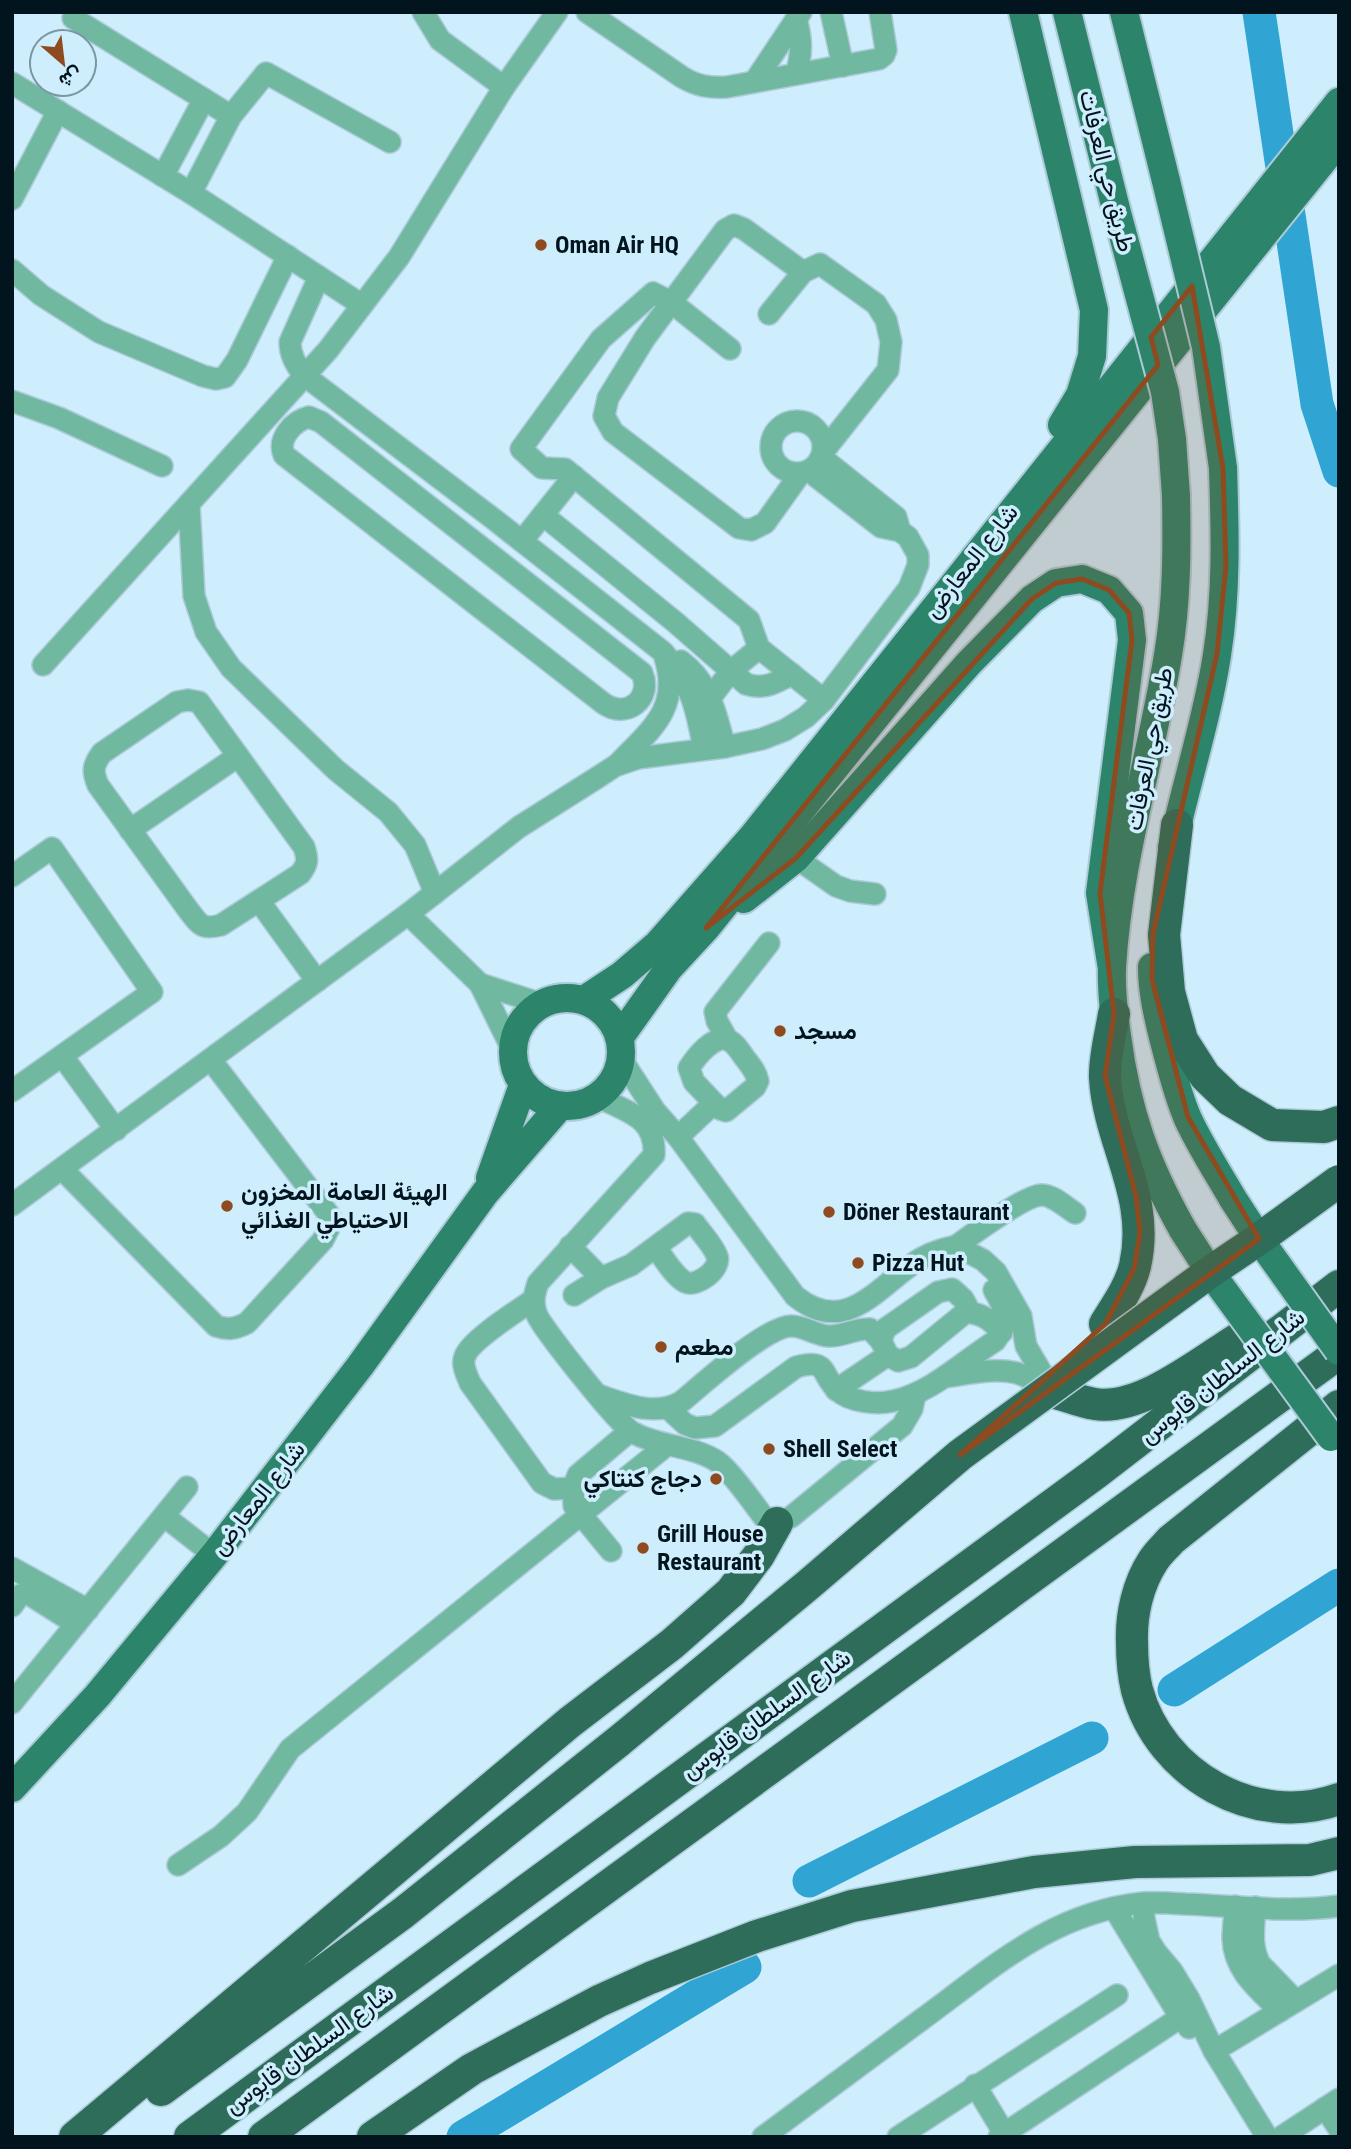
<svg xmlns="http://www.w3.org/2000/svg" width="1351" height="2149" viewBox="0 0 1351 2149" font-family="'Roboto Condensed',Vazirmatn,sans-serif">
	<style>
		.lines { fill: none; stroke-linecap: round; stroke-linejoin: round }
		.river { stroke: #30a5d4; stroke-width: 33 }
		.minor-casing { stroke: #adcad9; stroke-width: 24 }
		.major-casing { stroke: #adcad9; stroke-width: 32 }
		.highway-casing { stroke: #adcad9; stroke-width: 35 }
		.minor { stroke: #70b9a0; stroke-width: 21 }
		.major { stroke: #2c846b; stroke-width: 28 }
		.highway { stroke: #2e6d5a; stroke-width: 32 }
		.major-bridge-casing { stroke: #adcad9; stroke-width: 32; stroke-linecap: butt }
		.highway-bridge-casing { stroke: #adcad9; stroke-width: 35; stroke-linecap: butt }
		.major-bridge { stroke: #2c846b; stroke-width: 28 }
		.highway-bridge { stroke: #2e6d5a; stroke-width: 32 }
		.marked { fill: #8f4b1f; fill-opacity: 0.2; stroke: #8f4b1f; stroke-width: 5; stroke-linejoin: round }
		.poi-dot { fill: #8f4b1f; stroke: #ceedfd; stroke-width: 2.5 }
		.labels { text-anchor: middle; stroke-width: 7; stroke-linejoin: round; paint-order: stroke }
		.street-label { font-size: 24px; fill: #02151e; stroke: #ceedfd }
		.poi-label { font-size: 24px; font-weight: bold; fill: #02151e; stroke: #ceedfd; text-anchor: start }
	</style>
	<rect width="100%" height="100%" fill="#ceedfd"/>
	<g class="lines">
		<g class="river">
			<polyline points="1259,12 1317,404 1339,471"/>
			<polyline points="1174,1690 1339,1585"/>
			<polyline points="809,1881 1092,1738"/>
			<polyline points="463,2137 745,1967"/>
		</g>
		<g class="minor-casing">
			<g id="minor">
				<polyline points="423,12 440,40 504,87"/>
				<path d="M587,12l95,65c15,9 27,11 45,10l152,-28 5,-4 2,-5 -6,-38"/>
				<polyline points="831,12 843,66"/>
				<polyline points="73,18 231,116"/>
				<path d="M796,74c6,-19 6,-35 0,-55"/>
				<polyline points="755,81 801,12"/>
				<polyline points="12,83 191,193 362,305"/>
				<polyline points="163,176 204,99"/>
				<polyline points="191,193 231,116 266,73 390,142"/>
				<polyline points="12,199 58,111"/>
				<polyline points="12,270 41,295 99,332 203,376 216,379 225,377 237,360 288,256"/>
				<path d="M319,277l-29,65c0,14 6,24 15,34l186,141 172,135c29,33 33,55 41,97"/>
				<polyline points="769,314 803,272 820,264 876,304 886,320 891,342 888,370 823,452"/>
				<polyline points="730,349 671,302 653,293 601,339 521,449 542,468 565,469 749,620 759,648 824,700"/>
				<polyline points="12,401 59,418 162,466"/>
				<path d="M309,417l12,5 321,251c11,26 -16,47 -39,30l-319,-248c-7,-16 9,-34 25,-38z"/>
				<circle cx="797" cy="447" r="26"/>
				<polyline points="821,457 896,517 900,531"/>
				<polyline points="800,474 765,523 751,530 739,528 613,432 604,416 608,398 645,338 725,230 734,225 744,229 803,272"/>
				<polyline points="189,504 194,596 206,632 231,668 336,770 388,812 415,845 435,893"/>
				<path d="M543,515l132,107 71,62c18,6 30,-1 46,-10"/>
				<polyline points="522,541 574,476"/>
				<path d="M681,661c30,23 34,51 44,86"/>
				<polyline points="43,665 328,350 399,257 504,87 557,12"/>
				<polyline points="711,697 731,671 759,648"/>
				<path d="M188,700l11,2 105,145c4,12 4,17 -4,27l-79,51c-19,5 -21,0 -32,-14l-91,-126c-6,-14 -5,-20 4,-32l75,-51z"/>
				<path d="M618,764c32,-34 63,-55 47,-106"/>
				<polyline points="130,830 238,756"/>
				<polyline points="796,858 836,886 850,891 875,894"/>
				<polyline points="12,876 52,848 152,992 12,1091"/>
				<polyline points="259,901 317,981"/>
				<polyline points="408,914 480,984 513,1051"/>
				<polyline points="480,984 542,1004"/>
				<polyline points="727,1039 717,1021 715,1012 769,943"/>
				<polyline points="63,1057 116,1130"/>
				<path d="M622,1060l33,51 23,26 117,159c48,39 79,-4 116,-31 13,-10 30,-16 45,-19l27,14 13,12 25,44 5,30 27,46"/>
				<path d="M598,1097c29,15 58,20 56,58l-116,128c-4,12 -6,20 -1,32 5,13 82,110 95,117 26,15 61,13 86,30 14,10 37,44 48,58l11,3 14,-6 111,-91 10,-17 3,-14"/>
				<path d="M678,1137l36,-34 6,6 6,2 29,-24 3,-6c-2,-10 -8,-16 -14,-24 -4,-6 -9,-14 -16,-17 -14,-6 -32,17 -39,28l5,14 20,21"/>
				<path d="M62,1169l154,157c12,4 19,3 31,-3l76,-83 6,-12 1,-12 -119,-156"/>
				<polyline points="12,1205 408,914 519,827 595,779 615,766 638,758 725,747 762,739 785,730 806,717 824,700 909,588 918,565 918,555 908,537 900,531 881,527 809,471"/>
				<polyline points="570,1246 601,1278"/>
				<path d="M956,1246c17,-12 68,-50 85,-51 13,0 24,12 34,18"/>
				<path d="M574,1295l27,-17 30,-13 57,-42 7,1c7,10 18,21 22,32 5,13 -21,32 -32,26 -12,-7 -21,-24 -29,-34"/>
				<path d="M533,1300c-16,11 -62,40 -68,56 -4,9 2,19 5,27l72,100 12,6 19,-1"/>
				<path d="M885,1329l-4,12 7,14 10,6 13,-4 55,-45c18,2 24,8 36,20"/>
				<polyline points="885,1329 938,1292 952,1289 963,1299 967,1306 966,1312"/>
				<path d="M945,1377c22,-3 50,-10 72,-4 12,4 24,11 35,18"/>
				<polyline points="836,1390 888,1355"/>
				<path d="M598,1395c27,9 56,22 83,7 22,-18 84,-75 110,-76 13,0 25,9 37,10 14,1 27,-8 42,-7l11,12"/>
				<path d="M669,1409l16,15 10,4 20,-2 81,-59c33,-9 24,7 41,23 13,12 40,15 56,11 38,-8 69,-39 102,-60 15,-19 11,-31 -1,-51"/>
				<polyline points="164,1516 214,1555"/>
				<polyline points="611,1551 574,1506 573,1488 578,1475 630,1431"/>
				<polyline points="12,1568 88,1610"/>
				<polyline points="12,1606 20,1595 27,1593 76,1624"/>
				<polyline points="12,1703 187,1487"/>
				<polyline points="178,1865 221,1836 247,1812 290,1749 667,1445"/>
				<polyline points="1144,1903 1144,1918 1149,1941 1156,1952 1172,1971 1189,1999 1214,2051 1267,2137"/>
				<path d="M1235,1906c0,10 -2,22 -2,33 1,32 26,51 47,72"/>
				<path d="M1255,1907c-1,20 -5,39 5,57l36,37"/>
				<polyline points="1114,1908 1176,2010 1189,2028"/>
				<polyline points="1214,2051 1339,1975"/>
				<polyline points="975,2085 1004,2133"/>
				<polyline points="1325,2108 1339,2129"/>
				<path d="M763,2137c52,-39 105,-78 158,-117 70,-51 131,-108 222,-117 14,-1 28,0 42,1 51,2 103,9 154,2"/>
				<polyline points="898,2137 1117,1995"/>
				<polyline points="999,2137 1181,2017"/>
				<polyline points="1281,2137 1339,2099"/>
			</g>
		</g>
		<g class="major-casing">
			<g id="major">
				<polyline points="1023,12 1094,310 1092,356 1080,395 1062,425"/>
				<polyline points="1067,12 1116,209"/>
				<polyline points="1124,12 1166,181"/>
				<path d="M1176,496c1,53 1,106 -8,159 -17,104 -50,207 -56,313 -1,22 2,46 5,68 10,76 29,128 66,194"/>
				<path d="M1172,848c14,-65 35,-128 45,-193 10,-63 8,-124 6,-187"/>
				<polyline points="744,899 796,858 969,663 1032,599 1056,583 1082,579 1109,590 1129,613 1132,640 1100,893 1112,969"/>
				<path d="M1152,967c0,25 6,50 12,74 7,26 13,53 24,78 13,28 30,54 45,80"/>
				<circle cx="567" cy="1052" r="54"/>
				<polyline points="584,1000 622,975 657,945 753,836 1339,102"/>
				<polyline points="620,1037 669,968 706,928 1339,141"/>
				<polyline points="490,1178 523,1085"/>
				<polyline points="12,1788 97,1696 214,1555 360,1366 485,1193 560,1106"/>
			</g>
		</g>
		<g class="highway-casing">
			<g id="highway">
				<polyline points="1177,825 1164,935 1169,992 1182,1040 1205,1076 1230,1100 1272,1125 1324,1127 1339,1122"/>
				<path d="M1105,1324c11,-18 25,-37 30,-58 16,-70 -26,-122 -30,-188 -1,-19 6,-45 9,-64"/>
				<path d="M1053,1392c14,4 28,10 42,12 48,8 114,-49 154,-72"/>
				<path d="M1339,1406l-168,134c-6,7 -13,13 -18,21 -15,23 -22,53 -21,81 0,16 1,32 5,48 23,85 118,139 202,109"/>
				<polyline points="161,2090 403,1913 619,1741"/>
				<polyline points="75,2137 570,1722 672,1644 731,1592 759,1555 777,1523"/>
				<polyline points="190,2137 1096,1473 1339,1286"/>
				<polyline points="264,2137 1339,1353"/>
				<polyline points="373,2137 472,2069 599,2001 650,1978 757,1936 852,1906 1034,1872 1135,1862 1310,1860 1339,1853"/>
			</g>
		</g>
		<use href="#minor" class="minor"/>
		<use href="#major" class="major"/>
		<use href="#highway" class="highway"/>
		<g class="major-bridge-casing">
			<g id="major-bridge">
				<polyline points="1166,181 1206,347 1223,468"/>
				<polyline points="1116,209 1165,392 1172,439 1176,496"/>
				<polyline points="1233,1199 1259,1239 1339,1351"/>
				<polyline points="1183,1230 1210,1272 1331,1437"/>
			</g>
		</g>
		<g class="highway-bridge-casing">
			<polyline id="highway-bridge" points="619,1741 808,1585 960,1455 1210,1272 1259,1239 1339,1181"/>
		</g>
		<use href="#major-bridge" class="major-bridge"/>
		<use href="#highway-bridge" class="highway-bridge"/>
	</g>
	<path class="marked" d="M1192,286l31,182 3,98 -9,88 -64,280 -1,45 36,138 71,122 -299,216 145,-131 29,-55 6,-37 -4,-35 -31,-121 9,-62 -14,-121 32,-253 -3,-27 -20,-23 -27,-11 -26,4 -24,16 -236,259 -90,70 452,-563 -7,-28z"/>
	<g class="poi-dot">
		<circle cx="541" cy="245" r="7"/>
		<circle cx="780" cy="1031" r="7"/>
		<circle cx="227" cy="1206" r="7"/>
		<circle cx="829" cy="1212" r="7"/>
		<circle cx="858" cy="1263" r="7"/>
		<circle cx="661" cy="1347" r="7"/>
		<circle cx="769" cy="1449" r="7"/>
		<circle cx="716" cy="1479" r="7"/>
		<circle cx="643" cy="1548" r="7"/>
	</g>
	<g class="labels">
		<g class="street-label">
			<text transform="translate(1107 171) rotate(76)" y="8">طريق حي العرفات</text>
			<text transform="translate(971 561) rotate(-52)" y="8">شارع المعارض</text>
			<text transform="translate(1149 749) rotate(-79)" y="8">طريق حي العرفات</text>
			<text transform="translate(1222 1376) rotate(-38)" y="8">شارع السلطان قابوس</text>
			<text transform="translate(258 1498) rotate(-52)" y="8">شارع المعارض</text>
			<text transform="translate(766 1714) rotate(-36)" y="8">شارع السلطان قابوس</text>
			<text transform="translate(309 2049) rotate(-36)" y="8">شارع السلطان قابوس</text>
		</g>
		<g class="poi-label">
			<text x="555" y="253">Oman Air HQ</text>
			<text x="794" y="1039">مسجد</text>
			<text x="241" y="1200">الهيئة العامة المخزون<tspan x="241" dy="28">الاحتياطي الغذائي</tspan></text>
			<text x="843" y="1220">Döner Restaurant</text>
			<text x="872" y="1271">Pizza Hut</text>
			<text x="675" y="1355">مطعم</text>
			<text x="783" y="1457">Shell Select</text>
			<text x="702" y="1487" text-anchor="end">دجاج كنتاكي</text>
			<text x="657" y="1542">Grill House<tspan x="657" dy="28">Restaurant</tspan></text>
		</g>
	</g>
	<rect width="1351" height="2149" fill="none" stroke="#02151e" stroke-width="28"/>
	<g transform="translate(63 63) rotate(152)"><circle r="33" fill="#ceedfd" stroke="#7c97a4" stroke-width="2"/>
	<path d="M0-5L12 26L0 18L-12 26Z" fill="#8f4b1f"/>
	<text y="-10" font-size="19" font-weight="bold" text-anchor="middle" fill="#02151e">ش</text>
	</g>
</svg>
